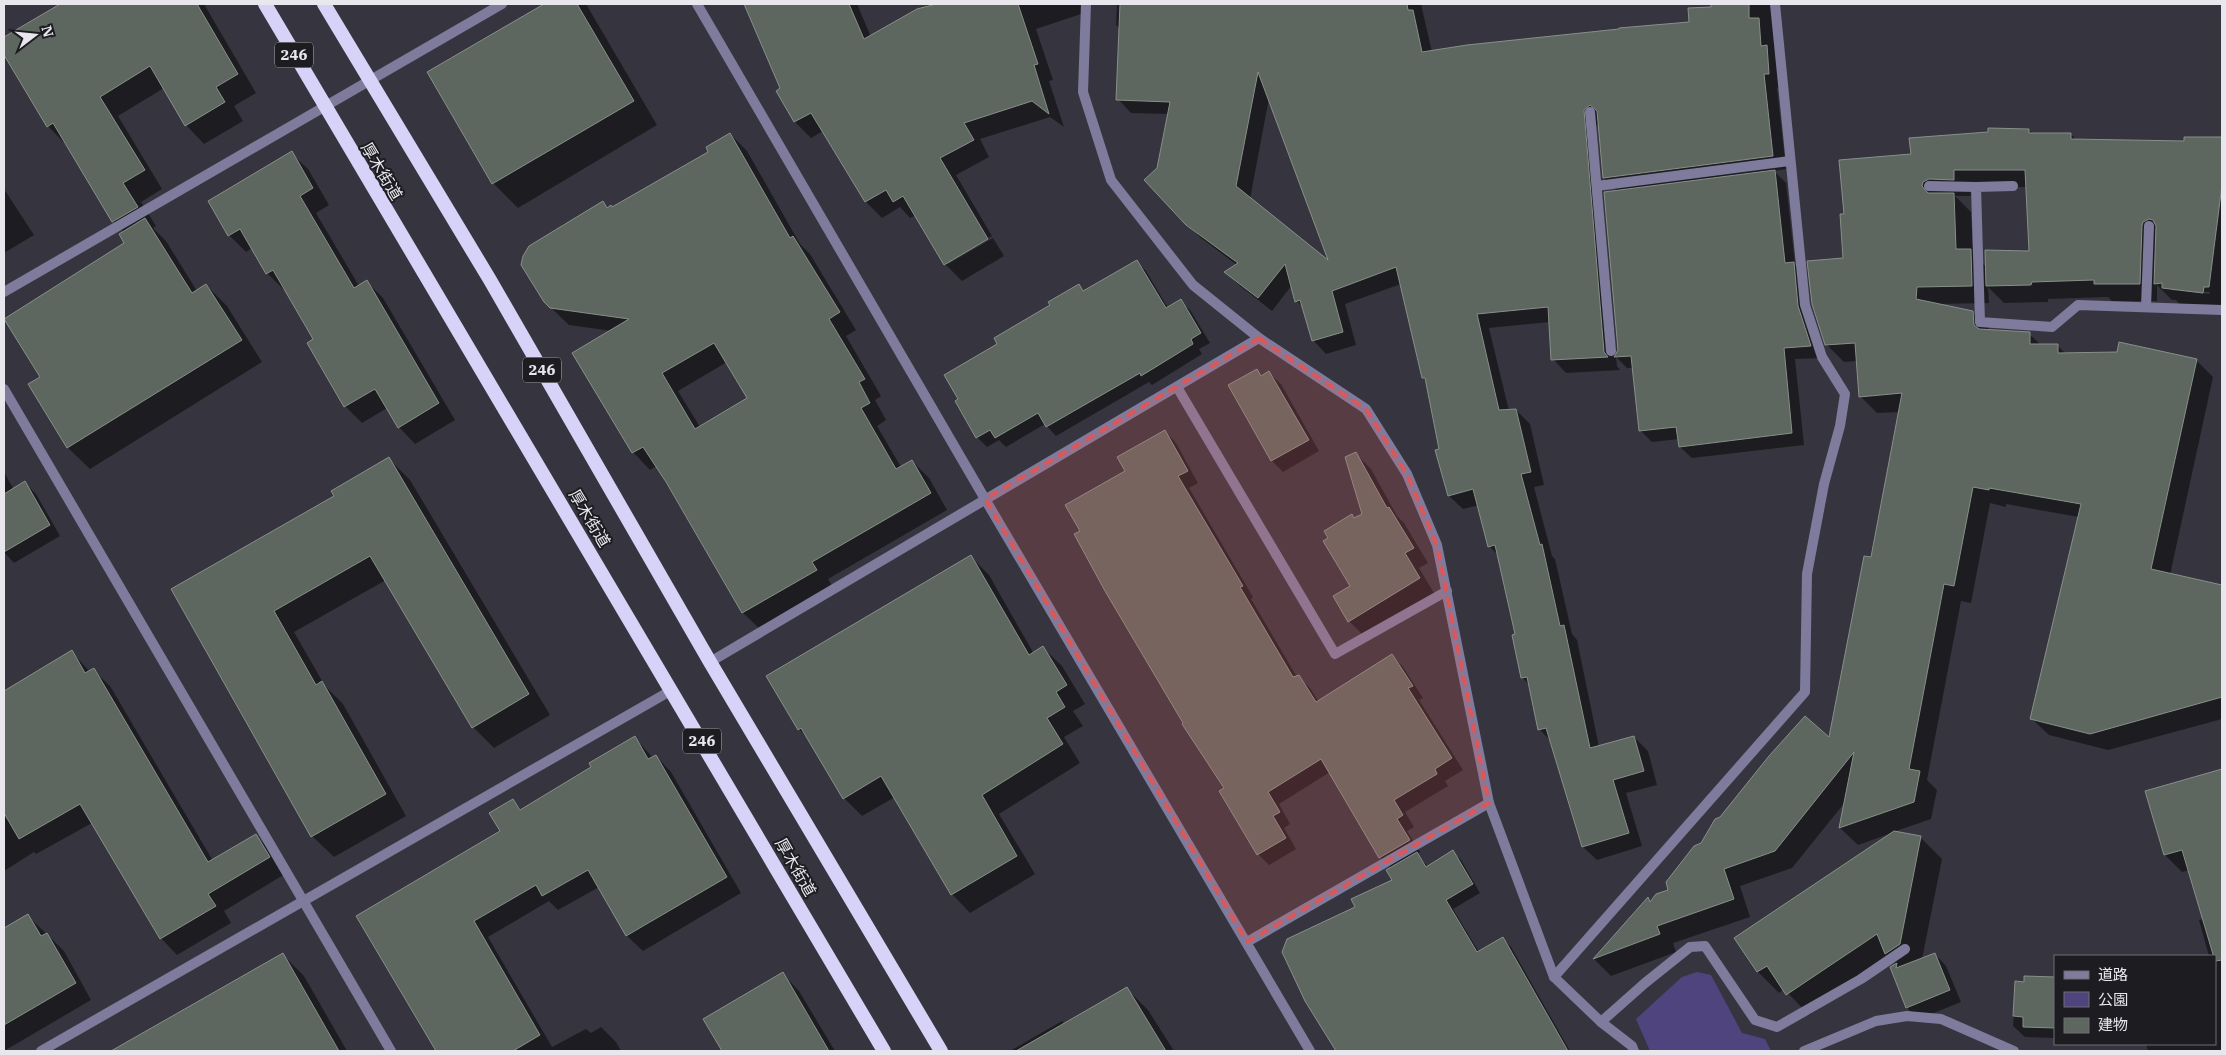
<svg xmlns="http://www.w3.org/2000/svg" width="2226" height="1055" viewBox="0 0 2226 1055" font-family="'IBM Plex Serif','Noto Sans JP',serif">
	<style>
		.green { fill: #4f447e }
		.shadow { fill: #0007; fill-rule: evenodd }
		.building { fill: #5e675f; stroke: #879088; fill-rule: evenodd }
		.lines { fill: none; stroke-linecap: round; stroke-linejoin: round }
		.service { stroke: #7f7b9d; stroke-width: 10 }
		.minor { stroke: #7f7b9d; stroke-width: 10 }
		.trunk { stroke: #d7d2f7; stroke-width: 14 }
		.marked { fill: #da585a; fill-opacity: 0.2; stroke: #da585a; stroke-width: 4; stroke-dasharray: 10 6; stroke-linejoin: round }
		.labels { text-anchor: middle; stroke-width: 4; stroke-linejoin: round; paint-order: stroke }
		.shield { fill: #1d1d21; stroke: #abaab0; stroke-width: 1 }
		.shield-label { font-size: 15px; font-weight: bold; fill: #e8e7ee }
		.street-label { font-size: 16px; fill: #e8e7ee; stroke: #1d1d21 }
	</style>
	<rect width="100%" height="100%" fill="#36353f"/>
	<polygon class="green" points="1697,972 1711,975 1742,1033 1765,1039 1771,1051 1650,1051 1636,1019 1682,977"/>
	<g class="shadow">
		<polygon points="56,4 204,4 256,93 234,106 243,121 204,144 186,125 164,88 118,116 162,189 141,202 156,226 153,228 166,241 197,291 206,285 227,306 262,362 90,469 68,448 30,385 41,377 126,244 124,232 113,221 66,145 48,126 4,52 4,39 57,7"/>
		<polygon points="540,4 586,4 657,125 518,208 493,183 429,73 541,7"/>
		<polygon points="745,4 857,4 871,37 930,4 1088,4 1090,11 1036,29 1053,80 1049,81 1064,127 1050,117 980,139 989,157 956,175 992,236 948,261 948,264 993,238 1004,256 962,281 945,264 916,215 910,218 900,207 882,218 866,202 823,131 811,138 795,122"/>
		<path d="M1117,4h304l11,48 258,-29 23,-15 -1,-4h61l9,83 -5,1 9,81 -12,2 12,12 9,82 10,10 5,44 12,39 -27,1 9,86 -112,13 -12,-11 -1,-8 -27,3 -12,-12 -7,-62h-6l-11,-11 1,9 3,4 -54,3 -13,-14 -3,-37 -61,6 20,83 7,-1 14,14 14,61 -10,2 18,69 3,3 17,75 5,6 22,107 35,-10 14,14 9,34 -31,8 16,53 -45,14 -14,-13 -31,-105 -13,-13 -9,-43 -8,-9 -5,-42 -18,-79 -10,-10 -10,-41 -16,4 -14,-13 -12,-46h4l-14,-68 -4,-4 -22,-94 -56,20 11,41 -30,9 -13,-14 -9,-32 -7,-7 -5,-16 -20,26 -33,-26 -13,-13 11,-7 -36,-27 -14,-14 -29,-55 11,-55 -38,-1 -13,-14 2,-70 -4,-4zM1269,98l62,166 -81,-65zM1599,121l5,57 14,14 1,159 -3,5 -20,-229z"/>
		<path d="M2029,130l4,4h38l6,7 109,2v-4l36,-1v165l-2,6 -40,-4 -4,-5h-4l-15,-15v16h-45l-4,-4 -60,2v3l-44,1 -16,-16 1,16 -53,1 36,8 18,18 39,4 12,11h16l9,9 130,6 17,17 -43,198 52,12v132l-114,31 -59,-15 -18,-17 48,-201 -73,-13v3l-16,-4 -19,100 -10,-2 -34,179 10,10 -6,29 -38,13 27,5 22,22 -20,100 13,-5 11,12 15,36 -42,17 -12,-11 -15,-40 5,-4 -5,-4 -83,55 -25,-26 -5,4 -21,-21 -23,-34 157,-105 -34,12 -18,-17 6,-27 -54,67 -52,18 10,31 -77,26 3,9 -65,24 -17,-17 54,-60 4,3 18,-11 32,-47 128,-104 42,-181 28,-147 -23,1 -17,-17 -3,-35 -13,1 -17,-17 17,-86 1,-44 67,-60zM1970,187h57l3,65 -44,15 -13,-14 -2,-41 -16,-16h16zM2171,288l39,4 -1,2 -38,-4z"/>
		<path d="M730,134l17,17 53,93 10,10 46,76 -10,6 35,60 -6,4 11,20 -9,6 24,41 11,-6 17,17 18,32 -119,69 5,9 -72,42 -18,-17 -87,-147 -6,4 -17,-18 -59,-98 38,-23 -43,-6 -24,-23 58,-99 6,6 4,-1 97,-56zM727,362l22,36 -49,29 -22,-36z"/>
		<polygon points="291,153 308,169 329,205 316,213 359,286 367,282 383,298 455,420 415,444 399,427 387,408 362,423 345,406 315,340 286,289 284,290 267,273 252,248 246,252 229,235 209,201"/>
		<polygon points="4,189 34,235 4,253"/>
		<polygon points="1136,261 1146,271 1168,308 1180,301 1190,310 1210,343 1199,349 1202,354 1152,385 1149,382 1056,436 1045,424 1006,447 999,440 987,447 977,437 999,344 1079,286 1085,292"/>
		<polygon points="1256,370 1263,376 1269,373 1281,384 1319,451 1283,472 1272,461 1229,386"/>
		<polygon points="1165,431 1176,443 1198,483 1189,488 1253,597 1251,599 1297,677 1299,677 1310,688 1319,702 1392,656 1403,667 1423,698 1419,700 1463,770 1445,781 1448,786 1405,812 1414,827 1407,831 1420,852 1417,854 1428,867 1453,852 1461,860 1480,893 1453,909 1479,952 1503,939 1511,947 1570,1051 1343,1051 1332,1033 1357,907 1394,880 1391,868 1380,857 1330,772 1279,804 1290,824 1284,828 1296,849 1269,865 1258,854 1225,789 1185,723 1082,531 1127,471"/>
		<polygon points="1356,454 1371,469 1397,516 1404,523 1428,563 1419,568 1434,593 1364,636 1349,621 1352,586 1351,515 1355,519 1363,515"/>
		<polygon points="389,459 410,480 550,715 494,748 473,727 386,580 294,632 325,686 343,704 406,816 334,857 312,836 172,589 336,496"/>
		<polygon points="4,472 14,490 25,483 36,494 60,536 14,563 4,552"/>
		<polygon points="971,557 989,575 1034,654 1043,648 1062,666 1085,704 1073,711 1083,726 1064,737 1080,763 999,814 1035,874 970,913 952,894 895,797 862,816 844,798 808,738 799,729"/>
		<polygon points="72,652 90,672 93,670 110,686 213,861 256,836 272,852 285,874 224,911 231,923 177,955 161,938 92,823 36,854 34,852 4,871 4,692"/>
		<polygon points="634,737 653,758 656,756 671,772 741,893 643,951 627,936 599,887 558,910 549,901 488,937 552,1047 586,1029 591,1033 601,1027 616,1042 621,1051 437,1051 358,916 501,832 513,801 522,810 593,767"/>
		<polygon points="2222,770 2222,1051 2148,1051 2146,1044 2215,1044 2215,956 2209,956 2199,920 2203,919 2189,870 2182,872 2165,855 2147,792"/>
		<polygon points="28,916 64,951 91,1000 4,1051 4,930"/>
		<polygon points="283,955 304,976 347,1051 114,1051"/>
		<polygon points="783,974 799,991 835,1051 723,1051 705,1020"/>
		<polygon points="2055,978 2055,1038 2025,1037 2013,1026 2016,983 2025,983"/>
		<polygon points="1127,989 1148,1010 1174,1051 1010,1051 1062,1021 1065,1024"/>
		<polygon points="1889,1050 1927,1051 1889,1051"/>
	</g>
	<g class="building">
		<polygon points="60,4 197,4 238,74 216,87 225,102 185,126 150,66 100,97 145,170 123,183 138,207 112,222 53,123 47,127 4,55 4,37"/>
		<polygon points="544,4 577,4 634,101 492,184 427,72"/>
		<polygon points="744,4 849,4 864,39 917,9 936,4 1018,4 1038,64 1034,65 1049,114 1032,101 964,123 974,140 940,158 988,239 944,265 903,196 893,202 886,190 865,202 811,113 794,122 776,91 780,88"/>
		<path d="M1120,4h287l1,6h5l9,42 45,-7 152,-16v-1l70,-6 -1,-14 23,-1v-3h38v14h10l2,28 6,-1 2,29h-5l9,82 -170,22 -6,-67 -7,-6 -6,5 20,242 4,5 -57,3 -3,-53 -71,7 22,96 17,-1 15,63 -10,2 19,71 2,-1 18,82 4,-1 26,123 44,-12 10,35 -31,9 16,53 -47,14 -36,-119 -8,2 -11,-53 -6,1 -9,-43 3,-1 -20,-89 -7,2 -15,-58 -25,7 -13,-46 4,-1 -14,-71h-3l-26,-111 -64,24 11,41 -31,9 -12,-41 -5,2 -10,-38 -27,34 -34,-26 14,-9 -52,-38 -42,-45 13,-12 13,-66 -54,-2zM1258,72l70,188 -92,-74z"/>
		<polygon points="1988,128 2029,129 2029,133 2071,133 2071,139 2184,141 2184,137 2222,137 2222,185 2209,287 2204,287 2203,293 2162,288 2162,283 2154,284 2156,226 2153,220 2149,219 2143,222 2142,226 2140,284 2094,284 2094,280 2032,282 2031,285 1986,286 1985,250 2029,251 2025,170 1954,170 1954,180 1929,179 1923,182 1922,186 1928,193 1954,193 1956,249 1971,249 1972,286 1917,287 1916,299 1973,311 1974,325 1979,329 2030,332 2030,344 2058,344 2058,353 2117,352 2119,342 2197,359 2151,569 2222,585 2222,697 2090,734 2030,719 2081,504 1989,488 1989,490 1973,487 1954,586 1944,584 1909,769 1920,771 1914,802 1839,828 1854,752 1775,851 1724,869 1734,899 1657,926 1660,934 1593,959 1648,897 1650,902 1656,894 1668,890 1666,882 1694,846 1701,843 1715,819 1720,817 1769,756 1805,716 1829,737 1864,556 1871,557 1902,393 1859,397 1855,343 1825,345 1812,304 1807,261 1843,258 1840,214 1844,214 1839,160 1911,154 1909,138 1988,132"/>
		<path d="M730,133l60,105 3,-2 47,76 -11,7 36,60 -6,3 11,21 -9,5 35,61 16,-9 19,33 -119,69 5,8 -75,43 -76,-131 -23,-35 -11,6 -60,-100 57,-34 -79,-11 -6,-6 -23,-37 2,-9 6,-10 74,-45 4,7 4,-3 1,2 96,-55 -2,-5zM714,343l33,55 -52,31 -33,-56z"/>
		<polygon points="292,151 313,188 300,196 354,288 367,280 439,403 398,428 375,389 344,407 307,343 313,339 273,270 266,274 240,229 228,236 208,201"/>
		<polygon points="1775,170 1785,263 1794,262 1798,306 1811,346 1784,348 1792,433 1679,447 1676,427 1639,431 1631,356 1614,357 1618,350 1604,192"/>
		<polygon points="145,218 192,293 206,284 242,340 67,448 28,384 40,377 4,319 124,243 119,234"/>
		<polygon points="1137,260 1166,308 1181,299 1201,333 1191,339 1193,344 1141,376 1140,373 1046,427 1038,413 995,438 990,430 976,438 955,401 958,399 944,375 997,344 994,338 1050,305 1048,302 1079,284 1083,291"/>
		<polygon points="1257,369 1261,376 1269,371 1309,440 1271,461 1228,385"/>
		<polygon points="1165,430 1188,471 1178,476 1243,586 1240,587 1293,677 1299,675 1316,702 1392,654 1413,686 1408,688 1452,758 1435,769 1437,774 1394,800 1403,815 1397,819 1410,840 1379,858 1321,759 1268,792 1280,812 1273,816 1286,838 1257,855 1219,791 1224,788 1182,724 1183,723 1105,591 1074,534 1080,531 1065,505 1125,471 1117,457"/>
		<polygon points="1356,452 1387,508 1389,507 1414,548 1405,553 1420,578 1348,622 1333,596 1350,586 1323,541 1328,538 1324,531 1352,514 1354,518 1362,514 1345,457"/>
		<polygon points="389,457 529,694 472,728 370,556 274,611 316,685 322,681 386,794 311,837 171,589 334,496 331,491"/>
		<polygon points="25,481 50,525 4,552 4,494"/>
		<polygon points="971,555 1029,655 1043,646 1067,685 1056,692 1065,707 1047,718 1063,744 982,795 1017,856 951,895 881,776 843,799 801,728 798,730 766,676"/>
		<polygon points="72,650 85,673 94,668 208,862 256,834 270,857 208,894 216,906 160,939 80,804 19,839 4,813 4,691"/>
		<polygon points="635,736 648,759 656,755 727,877 626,936 588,870 542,896 536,885 474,921 540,1035 513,1051 436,1051 356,916 500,831 489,813 513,799 520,810 591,767 589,763"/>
		<polygon points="2222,769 2222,960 2215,961 2182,850 2164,855 2145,791"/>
		<polygon points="1894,831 1921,836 1900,944 1885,954 1877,934 1786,995 1767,966 1757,972 1734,938"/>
		<polygon points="1453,850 1473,884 1446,900 1477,952 1503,937 1568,1051 1336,1051 1305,1001 1282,952 1287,939 1355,907 1351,899 1392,880 1386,870 1417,852 1426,867"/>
		<polygon points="28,914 41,936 47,933 76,983 4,1025 4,928"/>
		<polygon points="283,953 339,1051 111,1051"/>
		<polygon points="1935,953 1950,990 1906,1008 1890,967 1897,963 1896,968"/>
		<polygon points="783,972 829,1051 722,1051 703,1019"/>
		<polygon points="2024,976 2055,977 2055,1028 2023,1027 2023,1017 2013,1016 2015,981 2024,982"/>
		<polygon points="1127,987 1166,1051 1016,1051"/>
	</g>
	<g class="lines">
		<g class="service">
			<polyline points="1929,186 1976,187"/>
			<polyline points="2146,307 2149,226"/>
			<polyline points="1601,1022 1645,983 1690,947 1705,946 1755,1020 1777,1027 1861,979 1905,949"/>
		</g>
		<g class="minor">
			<polyline points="697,4 985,499 1310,1051"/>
			<polyline points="1086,4 1083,92 1111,180 1193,285 1259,338 1366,409 1407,474 1437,545 1489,803 1554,977 1601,1022 1632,1046 1634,1051"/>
			<polyline points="1590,112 1611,351"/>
			<polyline points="1597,186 1790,161"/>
			<polyline points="2013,186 1976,187 1980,322 2052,327 2078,305 2222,310"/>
			<polyline points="4,292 502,4"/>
			<polyline points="1177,387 1335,654 1447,591"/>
			<polyline points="4,389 391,1051"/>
			<polyline points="710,662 1259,338"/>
			<polyline points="1247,942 1489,803"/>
			<polyline points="1554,977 1805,692 1807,574 1824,484 1840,426 1845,394 1822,357 1805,305 1775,4"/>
			<polyline points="41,1051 672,690"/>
			<polyline points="1804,1051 1876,1021 1907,1016 1941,1019 2014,1051"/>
		</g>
		<g class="trunk">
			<polyline points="265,4 884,1051"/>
			<polyline points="324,4 490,280 710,662 941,1051"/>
		</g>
	</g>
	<path class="marked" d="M1259,338l107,71 41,65 30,71 52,258 -242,139 -262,-443z"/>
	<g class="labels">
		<g class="shield">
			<rect x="275" y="42.5" width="38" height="25" rx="4"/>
			<rect x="523" y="357.5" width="38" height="25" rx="4"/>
			<rect x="683" y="728.5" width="38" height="25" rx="4"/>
		</g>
		<g class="shield-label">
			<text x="294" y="60">246</text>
			<text x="542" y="375">246</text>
			<text x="702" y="746">246</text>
		</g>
		<g class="street-label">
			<text transform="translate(382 171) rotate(59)" y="6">厚木街道</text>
			<text transform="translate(590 518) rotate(59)" y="6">厚木街道</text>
			<text transform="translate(796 867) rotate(60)" y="6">厚木街道</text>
		</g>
	</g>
	<rect width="2226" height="1055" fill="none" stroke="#e8e7ee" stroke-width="10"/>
	<rect x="2054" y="955" width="162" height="90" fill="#1d1d21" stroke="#6e6e73"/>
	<rect x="2064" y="971" width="25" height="8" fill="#7f7b9d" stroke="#6e6e73"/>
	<text x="2098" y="980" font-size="15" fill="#e8e7ee">道路</text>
	<rect x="2064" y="992" width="25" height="15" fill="#4f447e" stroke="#6e6e73"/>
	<text x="2098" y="1005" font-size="15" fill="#e8e7ee">公園</text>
	<rect x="2064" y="1018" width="25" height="15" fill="#5e675f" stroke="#6e6e73"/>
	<text x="2098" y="1030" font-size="15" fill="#e8e7ee">建物</text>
	<g transform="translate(35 35) rotate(74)" stroke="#1d1d21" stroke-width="4" paint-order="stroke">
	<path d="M0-4L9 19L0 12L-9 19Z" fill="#e8e7ee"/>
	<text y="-8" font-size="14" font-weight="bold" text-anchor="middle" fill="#e8e7ee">N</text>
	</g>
</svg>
